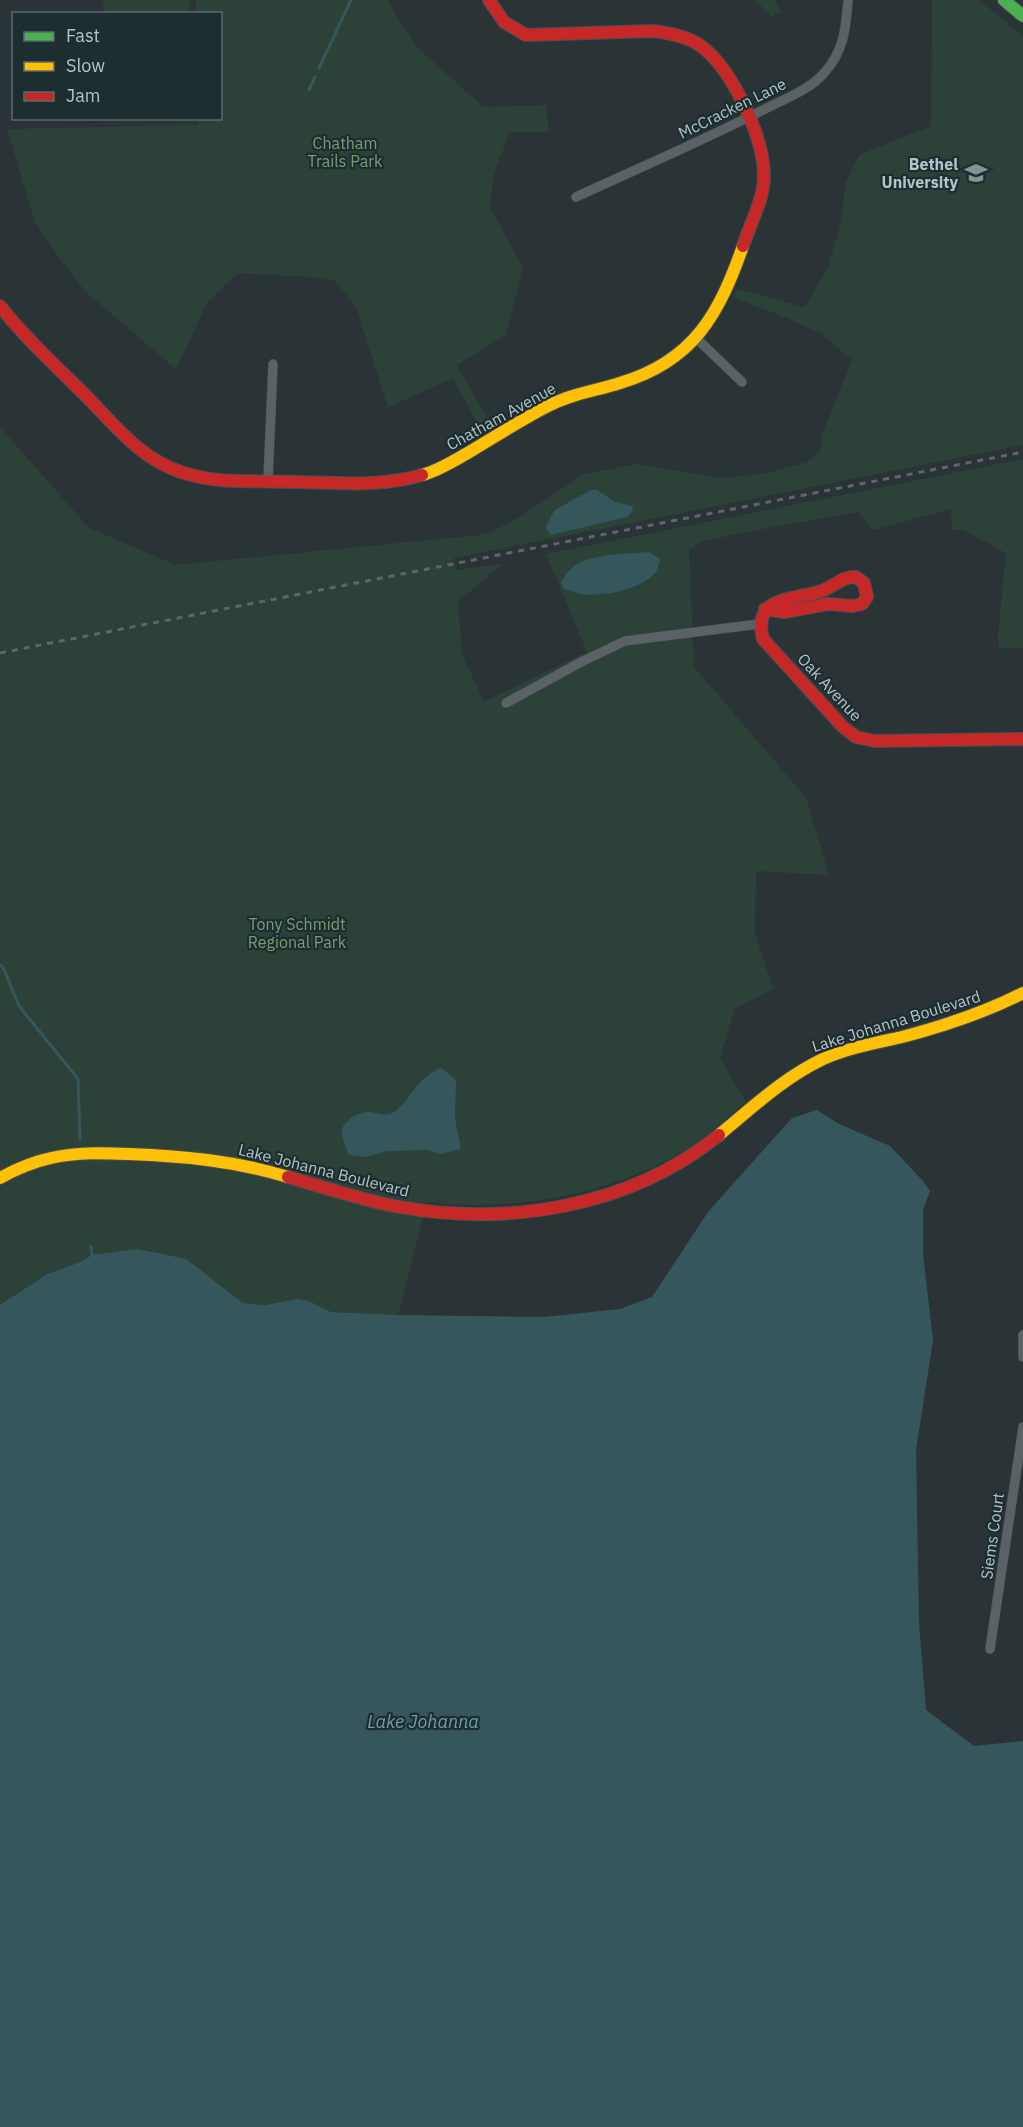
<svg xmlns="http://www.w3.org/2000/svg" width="1023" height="2127" viewBox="0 0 1023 2127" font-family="'IBM Plex Sans',sans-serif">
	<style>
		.green { fill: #2c4239 }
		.water { fill: #35575c }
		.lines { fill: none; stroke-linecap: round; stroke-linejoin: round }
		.stream { stroke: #35575c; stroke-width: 3 }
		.street-casing { stroke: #484f51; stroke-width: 10 }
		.fast-casing { stroke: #484f51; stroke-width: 14 }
		.slow-casing { stroke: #484f51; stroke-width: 14 }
		.jam-casing { stroke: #484f51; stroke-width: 14 }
		.street { stroke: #596264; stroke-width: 9 }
		.fast { stroke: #4caf50; stroke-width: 12 }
		.slow { stroke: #ffc107; stroke-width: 12 }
		.jam { stroke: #c62828; stroke-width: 12 }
		.rail { stroke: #5d6668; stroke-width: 3; stroke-dasharray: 6 6; stroke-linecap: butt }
		.labels { text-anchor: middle; stroke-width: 4.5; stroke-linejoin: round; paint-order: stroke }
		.street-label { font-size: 16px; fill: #b3c4c7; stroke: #1d2e31 }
		.park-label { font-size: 16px; fill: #7b9d72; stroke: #1d2e31 }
		.poi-label { font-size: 16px; font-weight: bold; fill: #b3c4c7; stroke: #1d2e31; text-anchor: end }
		.water-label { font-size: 18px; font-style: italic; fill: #6d9ea6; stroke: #1d2e31 }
	</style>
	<rect width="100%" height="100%" fill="#2a3436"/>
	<g class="green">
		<polygon points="102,0 189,0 191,13 105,13"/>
		<polygon points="196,0 387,0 417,47 483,107 546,105 549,132 510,132 494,173 490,207 523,268 506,335 457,365 492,427 483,434 453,378 388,407 356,307 335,281 310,277 237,273 207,303 176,369 85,291 60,259 35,222 7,129 199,125 199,119 220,118 220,14 196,13"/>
		<polygon points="755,0 775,0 781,12 772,17"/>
		<path d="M932,0h47l44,36v409l-569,113 2,12 47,-6 -45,37 4,53 22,48 103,-50 -41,-98 477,-95v189h-24l-1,-12 8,-83 -43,-23h-11l-1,-21 -78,21 -15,-18 -118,21 -39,9 -12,7 5,118 112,131 23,77 -73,-4 -1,63 18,55 -38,19 -15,50 26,44c-21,17 -42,38 -66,51 -74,43 -168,59 -253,49l-29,113 -67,-3 -22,-11 -11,-2 -33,6 -22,-2 -57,-43 -94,-5 -14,8 -31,11 -47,31v-878l88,100 87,38 305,-30 14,-4 27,-15 63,-42 53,-10 84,14 41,-4 46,-12 13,-13 1,-14 30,-75 -30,-26 -35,-16 -53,-20 3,-9 67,18 24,-39 13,-47 5,-39 13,-27 72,-29z"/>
	</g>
	<g class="water">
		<polygon points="591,490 597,490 615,502 632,506 633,511 627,517 550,535 546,527 554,511 560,507"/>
		<path d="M649,552l11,7c-1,4 -2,10 -4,13 -15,18 -54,25 -75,22 -6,-1 -12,-4 -18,-6l-2,-6c4,-5 7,-12 12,-15 20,-14 52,-13 76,-15z"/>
		<path d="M441,1068l15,12 -1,39 6,30 -20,5 -14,-4 -40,1 -22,6 -16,-2c-3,-7 -7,-16 -7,-23 -1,-10 19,-22 29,-20 9,2 17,6 26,-2 17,-16 20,-32 44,-42z"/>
		<polygon points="817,1110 839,1124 890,1146 923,1181 930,1191 923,1210 923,1254 933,1340 916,1450 919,1624 926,1710 974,1746 1023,1741 1023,2127 0,2127 0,1305 47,1274 78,1263 92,1255 138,1249 186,1259 243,1303 265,1305 298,1299 309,1301 331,1312 398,1315 544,1317 620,1309 652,1297 708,1212 792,1118"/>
	</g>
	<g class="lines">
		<g class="stream">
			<polyline points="319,68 351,0"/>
			<polyline points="309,90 315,77"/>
			<polyline points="0,965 3,967 19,1006 78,1079 80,1139"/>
			<polyline points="91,1247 92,1255"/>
		</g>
		<g class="street-casing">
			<g id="street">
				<path d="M576,197c63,-29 126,-56 187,-87 21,-11 47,-20 62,-38 19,-21 21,-45 23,-72"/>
				<polyline points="696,338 742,382"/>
				<polyline points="268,480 273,364"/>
				<polyline points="506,703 583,661 625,641 759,624"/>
				<polyline points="1023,1335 1023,1357"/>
				<polyline points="990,1649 1023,1427"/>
			</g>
		</g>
		<g class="fast-casing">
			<polyline id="fast" points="1004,0 1023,16"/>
		</g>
		<g class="slow-casing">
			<g id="slow">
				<path d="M422,475c18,-5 33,-15 49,-24 25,-15 50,-31 75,-44 24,-13 49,-16 74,-24 74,-22 99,-69 123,-137"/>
				<path d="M719,1135c33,-27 64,-57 104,-76 25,-11 52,-16 79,-22 42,-11 82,-24 121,-44"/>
				<path d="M0,1178c16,-9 33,-16 51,-20 26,-6 52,-5 78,-4 54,2 107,7 159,23"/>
			</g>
		</g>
		<g class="jam-casing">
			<g id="jam">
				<path d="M489,0l15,22 22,13 127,-4c16,2 34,5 48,15 31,23 63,91 63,130 0,23 -14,48 -21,70"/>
				<path d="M0,306c26,33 56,60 85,89 29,29 55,64 96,77 37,13 79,8 118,10 41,1 83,5 123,-7"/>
				<path d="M765,609l19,3 44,-8 24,2 10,-2 5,-7 -3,-14 -8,-6c-14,-1 -22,10 -35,14 -29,10 -69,4 -58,48l80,88 13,10 19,4 148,-2"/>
				<path d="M288,1177c35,10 70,22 106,29 112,21 235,2 325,-71"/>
			</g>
		</g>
		<use href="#street" class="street"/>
		<use href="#fast" class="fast"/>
		<use href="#slow" class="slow"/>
		<use href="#jam" class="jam"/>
		<polyline class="rail" points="0,653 1023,452"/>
	</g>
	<defs>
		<g id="university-bare" transform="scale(1.8)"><path d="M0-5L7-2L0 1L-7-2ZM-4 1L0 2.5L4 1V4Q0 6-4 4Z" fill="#839294" stroke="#1d2e31" stroke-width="2.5" paint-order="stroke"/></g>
	</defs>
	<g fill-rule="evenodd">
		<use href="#university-bare" x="976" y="173"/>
	</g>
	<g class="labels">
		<g class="street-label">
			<text transform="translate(732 108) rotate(-26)" y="6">McCracken Lane</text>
			<text transform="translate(501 416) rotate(-29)" y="6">Chatham Avenue</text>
			<text transform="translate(830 687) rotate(47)" y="6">Oak Avenue</text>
			<text transform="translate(896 1021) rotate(-17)" y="6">Lake Johanna Boulevard</text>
			<text transform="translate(324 1170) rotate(14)" y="6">Lake Johanna Boulevard</text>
			<text transform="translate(992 1536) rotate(-82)" y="6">Siems Court</text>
		</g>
		<g class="park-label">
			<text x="345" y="149">Chatham<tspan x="345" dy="18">Trails Park</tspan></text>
			<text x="297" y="930">Tony Schmidt<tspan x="297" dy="18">Regional Park</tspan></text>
		</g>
		<g class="poi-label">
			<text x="958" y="170">Bethel<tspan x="958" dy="18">University</tspan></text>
		</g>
		<g class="water-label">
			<text x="423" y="1728">Lake Johanna</text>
		</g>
	</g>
	<rect x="12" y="12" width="210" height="108" fill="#1d2e31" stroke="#596a6d" stroke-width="1.5"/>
	<rect x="24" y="32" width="30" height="9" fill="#4caf50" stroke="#596a6d" stroke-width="1.5"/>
	<text x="66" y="42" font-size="18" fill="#b3c4c7">Fast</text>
	<rect x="24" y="62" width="30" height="9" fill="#ffc107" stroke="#596a6d" stroke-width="1.5"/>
	<text x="66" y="72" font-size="18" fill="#b3c4c7">Slow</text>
	<rect x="24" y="92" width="30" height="9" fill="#c62828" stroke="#596a6d" stroke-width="1.5"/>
	<text x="66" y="102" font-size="18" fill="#b3c4c7">Jam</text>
</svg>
